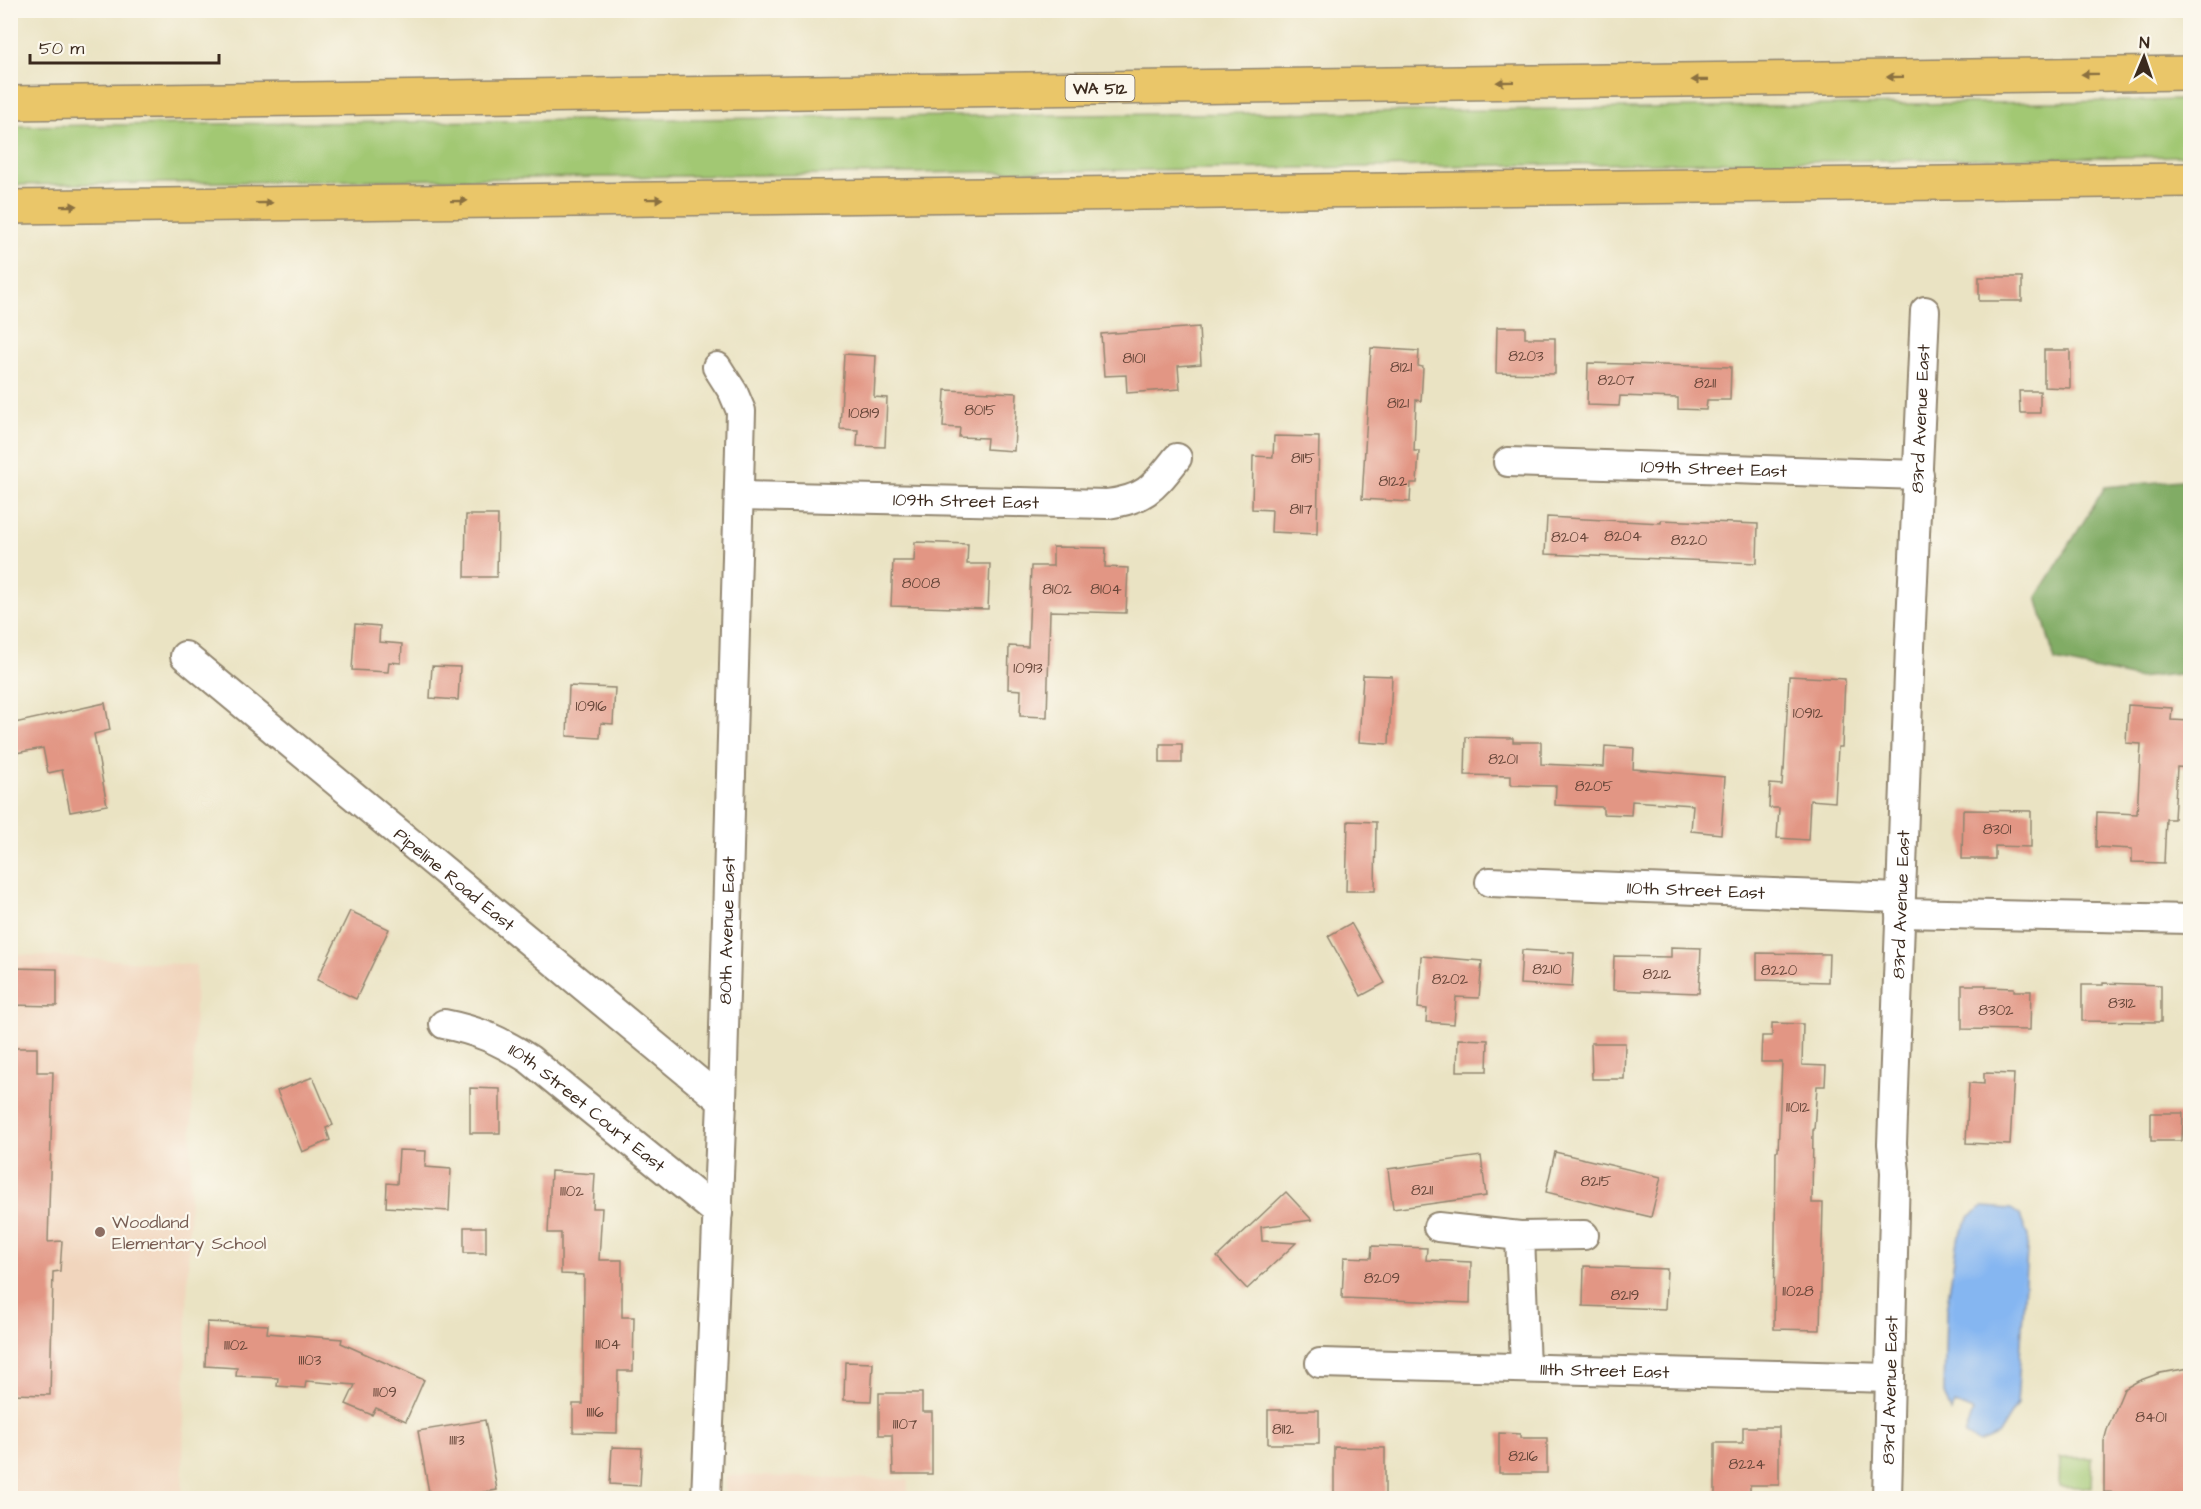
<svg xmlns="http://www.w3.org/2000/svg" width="2201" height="1509" viewBox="0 0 2201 1509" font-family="'Architects Daughter',sans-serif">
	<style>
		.built { fill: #f1d5bd }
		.green { fill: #a2c873; stroke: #6e7948; stroke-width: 1.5 }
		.forest { fill: #81ac65; stroke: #5e6b42; stroke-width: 1.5 }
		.water { fill: #85b6f1; stroke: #607088; stroke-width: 1.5 }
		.building { fill: #e29684 }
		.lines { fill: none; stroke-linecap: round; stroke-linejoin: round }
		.street-casing { stroke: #928670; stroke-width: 32 }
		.highway-casing { stroke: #928670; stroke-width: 36 }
		.street { stroke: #fff; stroke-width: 28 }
		.highway { stroke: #eac669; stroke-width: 33 }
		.oneway { fill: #8a7040 }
		.education-dot { fill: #8d6e63; stroke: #fbf7ec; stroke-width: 2 }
		.labels { text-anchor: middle; stroke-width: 4.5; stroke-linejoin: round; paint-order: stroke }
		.number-label { font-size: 15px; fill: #654538 }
		.shield { fill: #fbf7ec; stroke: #75685c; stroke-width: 1.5 }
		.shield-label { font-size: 16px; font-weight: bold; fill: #3b2a1e }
		.street-label { font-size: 18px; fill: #3b2a1e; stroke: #fbf7ec }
		.education-label { font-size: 18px; fill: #785e54; stroke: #fbf7ec; text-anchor: start }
	</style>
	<rect width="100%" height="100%" fill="#fbf7ec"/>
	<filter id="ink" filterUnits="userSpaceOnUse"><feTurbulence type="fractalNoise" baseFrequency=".0167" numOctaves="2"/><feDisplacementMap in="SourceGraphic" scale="12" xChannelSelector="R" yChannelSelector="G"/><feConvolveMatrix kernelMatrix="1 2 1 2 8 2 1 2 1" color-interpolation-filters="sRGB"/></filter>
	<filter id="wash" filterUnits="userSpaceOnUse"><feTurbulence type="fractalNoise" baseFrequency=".008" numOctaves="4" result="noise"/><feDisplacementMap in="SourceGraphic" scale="24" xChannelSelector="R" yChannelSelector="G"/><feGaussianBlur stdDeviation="1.35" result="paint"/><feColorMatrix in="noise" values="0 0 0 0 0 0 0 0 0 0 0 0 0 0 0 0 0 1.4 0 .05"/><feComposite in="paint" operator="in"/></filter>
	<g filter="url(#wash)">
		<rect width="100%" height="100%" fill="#eae3c3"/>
		<g class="built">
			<polygon points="10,954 196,965 182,1498 11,1498"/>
			<polygon points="726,1475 908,1480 907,1498 725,1498"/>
		</g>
		<g class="green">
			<polygon points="2190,100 2190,156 10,185 11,126 1358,112"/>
			<polygon points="2060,1458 2092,1458 2091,1488 2059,1486"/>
		</g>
		<polygon class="forest" points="2190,479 2190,673 2136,678 2055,661 2037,597 2105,487"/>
		<polygon class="water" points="1983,1207 2011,1209 2020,1215 2028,1236 2017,1404 1998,1435 1979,1443 1965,1435 1973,1411 1954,1404 1951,1412 1944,1394 1946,1311 1957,1240 1970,1216"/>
		<g id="blocks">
			<g class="building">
				<rect x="1979" y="277" width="43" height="24"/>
				<polygon points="1199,327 1201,364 1178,366 1180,389 1127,393 1126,375 1104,376 1101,334"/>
				<polygon points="1497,327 1525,327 1525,338 1555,338 1555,374 1496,373"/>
				<polygon points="1371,348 1419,351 1418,366 1423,367 1421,401 1416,400 1414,451 1419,451 1417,483 1411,483 1410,502 1362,499"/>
				<polygon points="2044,350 2070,350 2070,388 2044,387"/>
				<polygon points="844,354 876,356 874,397 887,398 885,447 857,446 858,430 840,429"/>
				<polygon points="1588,363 1731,367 1730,400 1707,400 1706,410 1678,409 1678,398 1620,396 1619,406 1587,405"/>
				<polygon points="945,390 1017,393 1014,451 986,449 987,438 959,437 960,428 943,427"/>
				<polygon points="2019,391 2040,391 2040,413 2020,413"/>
				<polygon points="1274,436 1319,437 1317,534 1271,532 1272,510 1252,509 1253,456 1273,457"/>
				<polygon points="466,515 498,515 497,577 465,577"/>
				<polygon points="1547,517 1661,523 1661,520 1758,524 1757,563 1545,554"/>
				<polygon points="915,542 968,544 967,564 990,564 988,609 891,606 893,561 914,561"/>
				<polygon points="1053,547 1106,548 1105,567 1128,568 1126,613 1050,611 1047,717 1020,716 1021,690 1008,689 1009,646 1028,647 1031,566 1053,566"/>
				<polygon points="355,624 380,626 379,642 402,644 401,663 389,662 388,672 352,670"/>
				<polygon points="432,666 460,667 458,700 430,698"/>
				<polygon points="1363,675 1392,676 1389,744 1359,742"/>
				<polygon points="1789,676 1845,679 1842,747 1838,747 1835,802 1810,800 1808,840 1777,838 1779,808 1769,808 1770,784 1782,785 1783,769 1784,770"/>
				<polygon points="569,686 615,688 613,724 601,723 600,738 567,736"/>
				<polygon points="105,703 110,730 94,734 107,805 70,812 62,770 48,773 43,748 10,754 10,724"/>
				<polygon points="2128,705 2172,708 2171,720 2190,721 2190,768 2177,767 2174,819 2166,819 2164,863 2132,862 2132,849 2096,847 2097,812 2137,814 2141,744 2126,743"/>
				<polygon points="1466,737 1513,738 1513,742 1541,742 1541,764 1604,767 1605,746 1634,748 1633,769 1725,777 1721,834 1691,831 1693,805 1632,801 1631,815 1603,814 1603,807 1555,805 1556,786 1511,785 1511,776 1465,775"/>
				<rect x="1160" y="744" width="22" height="19"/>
				<polygon points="1963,810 2031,811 2031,847 1995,846 1995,859 1962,859"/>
				<polygon points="1348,821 1376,822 1375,891 1346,891"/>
				<polygon points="350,911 389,929 356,999 317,980"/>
				<polygon points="1351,923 1385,983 1361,996 1328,936"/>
				<polygon points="1671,947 1701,948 1699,993 1613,990 1614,956 1671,957"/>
				<polygon points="1522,950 1574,953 1572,987 1520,984"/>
				<polygon points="1757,953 1829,954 1828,982 1757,980"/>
				<polygon points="1421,956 1482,961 1479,998 1456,997 1454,1024 1426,1022 1427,1009 1418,1008"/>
				<polygon points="10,968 57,969 57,1006 10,1005"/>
				<polygon points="2103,983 2161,985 2161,1022 2082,1021 2082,985 2103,985"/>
				<polygon points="1962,985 1986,985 1986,987 2014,988 2014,991 2031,991 2030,1030 1962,1029"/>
				<polygon points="1772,1023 1803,1024 1802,1065 1826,1066 1825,1086 1817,1086 1814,1130 1813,1130 1812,1203 1823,1203 1820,1330 1774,1329 1776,1151 1778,1151 1782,1062 1761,1062 1762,1036 1772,1036"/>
				<polygon points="1458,1039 1488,1040 1487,1071 1457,1071"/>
				<polygon points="1591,1043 1625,1043 1624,1079 1592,1079"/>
				<polygon points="10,1048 37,1048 37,1072 53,1072 48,1242 62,1241 60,1271 53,1272 50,1395 10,1394"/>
				<polygon points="1984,1073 2014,1074 2010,1145 1966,1143 1969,1083 1984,1084"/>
				<polygon points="313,1077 333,1125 326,1128 330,1140 302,1152 277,1091"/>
				<polygon points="470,1088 500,1089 500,1133 470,1133"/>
				<polygon points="2151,1113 2183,1113 2182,1141 2151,1141"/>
				<polygon points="399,1150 426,1151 425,1167 451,1169 449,1211 386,1207 387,1183 397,1184"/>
				<polygon points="1555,1152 1661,1177 1651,1217 1546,1192"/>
				<polygon points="1481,1156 1486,1196 1393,1209 1388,1169"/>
				<polygon points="551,1171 595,1174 593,1208 602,1208 599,1260 622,1260 622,1317 634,1317 633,1371 618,1371 617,1433 573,1432 573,1404 583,1404 584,1275 561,1274 561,1233 548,1233"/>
				<polygon points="1286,1192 1312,1220 1261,1227 1262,1241 1296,1243 1247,1289 1217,1257"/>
				<rect x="464" y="1227" width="22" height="26"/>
				<polygon points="1372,1246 1427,1248 1426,1260 1471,1262 1470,1303 1342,1298 1344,1257 1371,1258"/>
				<polygon points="1584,1266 1667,1269 1665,1309 1583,1306"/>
				<polygon points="207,1322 268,1325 267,1333 342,1339 341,1343 424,1380 406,1421 376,1408 372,1415 346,1404 355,1385 306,1381 305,1388 277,1386 278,1378 236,1376 237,1368 205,1366"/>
				<polygon points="845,1362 873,1363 871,1401 844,1400"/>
				<polygon points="2190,1368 2190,1487 2180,1496 2104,1492 2104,1441 2107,1430 2124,1389 2138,1381 2160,1373"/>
				<polygon points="879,1393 922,1393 922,1412 932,1412 932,1474 893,1474 892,1435 879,1435"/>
				<rect x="1268" y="1410" width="51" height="34"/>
				<polygon points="485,1420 497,1490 444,1498 430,1498 418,1431"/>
				<polygon points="1743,1427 1779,1427 1779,1485 1750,1485 1750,1498 1715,1498 1715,1443 1743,1443"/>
				<polygon points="1499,1433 1520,1434 1520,1438 1547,1438 1547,1473 1499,1473"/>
				<polygon points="612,1447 642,1448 640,1486 610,1484"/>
				<polygon points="1334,1447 1385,1448 1385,1498 1334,1498"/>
			</g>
		</g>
	</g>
	<g filter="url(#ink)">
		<use href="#blocks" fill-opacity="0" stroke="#928670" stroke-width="1.5"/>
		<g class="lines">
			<g class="street-casing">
				<g id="street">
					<path id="s1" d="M1508,462l411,13"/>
					<path id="s2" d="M740,496l367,8c39,-5 46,-16 70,-46"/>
					<path id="s3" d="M185,656l537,445"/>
					<path id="s4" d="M1490,882l410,16"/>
					<polyline points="1900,913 2190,919"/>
					<path id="s5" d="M444,1024c35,7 55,16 85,35l189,154"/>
					<polyline points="1438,1227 1520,1236"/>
					<path id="s6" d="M1320,1363l570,15"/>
					<polyline points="1525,1368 1520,1236 1584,1235"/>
					<path id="s7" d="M706,1498l16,-397 19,-690 -8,-19 -16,-25"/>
					<path id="s8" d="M1887,1498l8,-326 -3,-28 18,-498 15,-335"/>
				</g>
			</g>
			<g class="highway-casing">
				<g id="highway">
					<polyline points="10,103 2190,73"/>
					<polyline points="10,207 2190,180"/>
				</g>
			</g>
			<use href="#street" class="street"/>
			<use href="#highway" class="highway"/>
		</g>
		<defs><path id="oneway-solid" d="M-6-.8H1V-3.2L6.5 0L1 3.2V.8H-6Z" transform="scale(1.5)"/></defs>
		<g class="oneway">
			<use href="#oneway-solid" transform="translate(2090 74) rotate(179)"/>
			<use href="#oneway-solid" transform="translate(1895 77) rotate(179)"/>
			<use href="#oneway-solid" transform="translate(1700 80) rotate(179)"/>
			<use href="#oneway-solid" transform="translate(1505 82) rotate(179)"/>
			<use href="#oneway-solid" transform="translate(654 199) rotate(-1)"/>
			<use href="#oneway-solid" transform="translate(459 201) rotate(-1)"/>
			<use href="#oneway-solid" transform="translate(264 203) rotate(-1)"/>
			<use href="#oneway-solid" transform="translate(69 206) rotate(-1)"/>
		</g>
	</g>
	<circle class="education-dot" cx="100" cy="1232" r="6"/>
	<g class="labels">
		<g class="number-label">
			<text x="1526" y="361">8203</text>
			<text x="1134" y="363">8101</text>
			<text x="1401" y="372">8121</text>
			<text x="1616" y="385">8207</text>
			<text x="1705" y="388">8211</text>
			<text x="1398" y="408">8121</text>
			<text x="980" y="415">8015</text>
			<text x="864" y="418">10819</text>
			<text x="1303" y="463">8115</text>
			<text x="1393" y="486">8122</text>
			<text x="1301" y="514">8117</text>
			<text x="1623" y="541">8204</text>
			<text x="1570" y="542">8204</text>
			<text x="1689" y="545">8220</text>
			<text x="921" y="588">8008</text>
			<text x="1057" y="594">8102</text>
			<text x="1106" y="594">8104</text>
			<text x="1028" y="673">10913</text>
			<text x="591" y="711">10916</text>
			<text x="1808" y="718">10912</text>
			<text x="1503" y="764">8201</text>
			<text x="1594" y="791">8205</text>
			<text x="1997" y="834">8301</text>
			<text x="1547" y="974">8210</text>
			<text x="1779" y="975">8220</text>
			<text x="1657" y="979">8212</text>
			<text x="1450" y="984">8202</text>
			<text x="2122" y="1008">8312</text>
			<text x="1996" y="1015">8302</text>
			<text x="1798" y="1112">11012</text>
			<text x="1596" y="1186">8215</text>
			<text x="1422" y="1195">8211</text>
			<text x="572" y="1196">11102</text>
			<text x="1382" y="1283">8209</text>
			<text x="1798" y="1296">11028</text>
			<text x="1625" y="1300">8219</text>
			<text x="608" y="1349">11104</text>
			<text x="236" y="1350">11102</text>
			<text x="310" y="1365">11103</text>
			<text x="385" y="1397">11109</text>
			<text x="595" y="1417">11116</text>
			<text x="2151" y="1422">8401</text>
			<text x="905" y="1429">11107</text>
			<text x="1283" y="1434">8112</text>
			<text x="457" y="1445">11113</text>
			<text x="1523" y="1461">8216</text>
			<text x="1747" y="1469">8224</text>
		</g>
		<rect class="shield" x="1065.5" y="75" width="69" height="26" rx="4.5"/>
		<g class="shield-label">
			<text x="1100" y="94">WA 512</text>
		</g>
		<g class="street-label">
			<text dy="6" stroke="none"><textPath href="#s8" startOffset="1080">83rd Avenue East</textPath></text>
			<text dy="6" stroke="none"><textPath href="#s1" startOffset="206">109th Street East</textPath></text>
			<text dy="6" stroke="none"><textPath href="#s2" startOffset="226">109th Street East</textPath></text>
			<text dy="6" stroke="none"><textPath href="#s3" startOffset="350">Pipeline Road East</textPath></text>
			<text dy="6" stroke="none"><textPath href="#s4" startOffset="206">110th Street East</textPath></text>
			<text dy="6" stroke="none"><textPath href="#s8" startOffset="594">83rd Avenue East</textPath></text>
			<text dy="6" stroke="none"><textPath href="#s7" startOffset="568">80th Avenue East</textPath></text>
			<text dy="6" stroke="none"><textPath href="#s5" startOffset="168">110th Street Court East</textPath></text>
			<text dy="6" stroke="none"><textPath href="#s6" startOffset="285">111th Street East</textPath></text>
			<text dy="6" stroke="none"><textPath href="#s8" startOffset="108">83rd Avenue East</textPath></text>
		</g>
		<g class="education-label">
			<text x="112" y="1228">Woodland<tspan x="112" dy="21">Elementary School</tspan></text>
		</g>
	</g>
	<rect width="2201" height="1509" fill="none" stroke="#fbf7ec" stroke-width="36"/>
	<g transform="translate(2144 57) rotate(2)" stroke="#fbf7ec" stroke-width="4.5" paint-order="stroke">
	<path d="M0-4.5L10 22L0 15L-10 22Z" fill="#3b2a1e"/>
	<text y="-9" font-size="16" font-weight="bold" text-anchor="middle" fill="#3b2a1e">N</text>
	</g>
	<path d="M30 54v9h189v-9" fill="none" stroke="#3b2a1e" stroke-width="3"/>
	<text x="39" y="54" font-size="18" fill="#3b2a1e" stroke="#fbf7ec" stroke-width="4.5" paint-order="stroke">50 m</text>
</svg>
